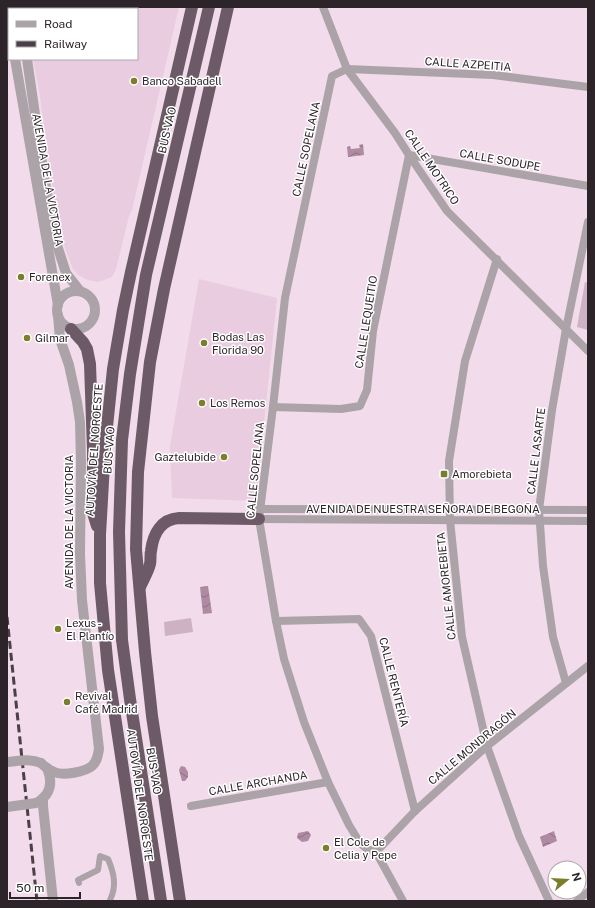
<svg xmlns="http://www.w3.org/2000/svg" width="595" height="908" viewBox="0 0 595 908" font-family="'Public Sans',sans-serif">
	<style>
		.built { fill: #e9ccdf }
		.garden { fill: #cdb1c4 }
		.water { fill: url(#water-waves) }
		.lines { fill: none; stroke-linecap: round; stroke-linejoin: round }
		.pedestrian { stroke: #aca3a9; stroke-width: 6 }
		.minor { stroke: #aca3a9; stroke-width: 8 }
		.tertiary { stroke: #aca3a9; stroke-width: 10 }
		.motorway { stroke: #6d5a67; stroke-width: 12 }
		.rail { stroke: #4a4047; stroke-width: 3; stroke-dasharray: 8 4; stroke-linecap: butt }
		.tertiary-bridge { stroke: #aca3a9; stroke-width: 10 }
		.poi-dot { fill: #797f2a; stroke: #fff; stroke-width: 1.5 }
		.labels { text-anchor: middle; stroke-width: 3; stroke-linejoin: round; paint-order: stroke }
		.street-label { font-size: 11px; fill: #2c2429; stroke: #fff }
		.poi-label { font-size: 11px; fill: #2c2429; stroke: #fff; text-anchor: start }
	</style>
	<defs>
		<pattern id="water-waves" width="16" height="10" patternUnits="userSpaceOnUse"><rect width="16" height="10" fill="#ae8aa3"/><path d="M0 5q4-4 8 0t8 0" fill="none" stroke="#8e7185"/></pattern>
	</defs>
	<rect width="100%" height="100%" fill="#f2dbeb"/>
	<g class="built">
		<polygon points="26,7 179,7 132,210 129,216 116,269 112,277 98,282 88,280 78,275 73,269 65,248 56,210 39,90 33,59 137,59 137,9 27,9"/>
		<polygon points="199,279 277,298 256,501 172,498 170,446"/>
	</g>
	<g class="garden">
		<polygon points="585,282 588,283 588,330 577,327"/>
		<polygon points="191,618 193,632 165,636 164,622"/>
	</g>
	<g class="water">
		<polygon points="363,144 364,155 348,157 347,147 350,146 351,149 360,148 359,145"/>
		<polygon points="208,586 212,613 203,614 200,587"/>
		<polygon points="181,766 185,767 188,772 188,777 185,781 182,781 179,770"/>
		<polygon points="308,831 311,835 308,841 302,842 297,838 298,833"/>
		<polygon points="554,831 557,841 543,847 540,837"/>
	</g>
	<g class="lines">
		<path class="pedestrian" d="M79,883l-1,-3 20,-10 2,-14 8,3c6,14 9,27 2,41"/>
		<g class="minor">
			<polyline points="323,7 347,69 395,133 409,155 447,211 588,351"/>
			<polyline points="497,259 465,361 449,461 450,520 462,637 487,746 519,836 549,901"/>
			<polyline points="273,407 341,409 360,406 367,390 373,331 409,155 588,186"/>
			<polyline points="259,509 588,510"/>
			<polyline points="259,519 588,521"/>
			<polyline points="276,621 359,619 371,636 415,811"/>
			<polyline points="566,683 553,637 543,566 539,510 552,410 566,329 588,222"/>
			<polyline points="191,806 328,782"/>
			<polyline points="376,852 415,811 487,746 588,666"/>
			<polyline points="403,901 376,852 367,849 360,843 349,825 328,782 304,722 284,659 276,621 259,519 273,407 285,298 332,76 347,69 493,75 588,87"/>
			<polyline points="577,901 588,892"/>
		</g>
		<g class="tertiary">
			<polyline points="8,7 9,15"/>
			<polyline points="20,7 20,9"/>
			<polyline points="15,59 58,305"/>
			<polyline points="27,59 44,177 56,242 66,273 80,291"/>
			<circle cx="76" cy="310" r="19"/>
			<path d="M41,763c4,4 8,7 13,9 9,4 31,0 38,-6 5,-4 6,-11 7,-17l-17,-149 -2,-46 1,-92 -1,-40 -3,-20 -8,-37 -9,-26 -2,-24"/>
			<polyline points="43,798 43,806 53,901"/>
			<path d="M38,802c13,-8 15,-20 9,-34"/>
		</g>
		<g class="motorway">
			<polyline points="71,329 83,342 87,349 90,364 93,450 93,513 97,526"/>
			<path d="M140,587c3,-7 8,-15 10,-23 1,-4 0,-9 1,-13 2,-17 10,-32 28,-33l80,1"/>
			<polyline points="143,901 108,670 100,583 100,535 105,446 113,369 123,310 131,272 192,7"/>
			<polyline points="161,901 130,699 122,640 119,532 122,440 130,374 146,275 209,7"/>
			<polyline points="180,901 152,716 145,652 136,549 138,472 150,362 164,289 228,7"/>
		</g>
		<polyline class="rail" points="7,617 37,901"/>
		<g class="tertiary-bridge">
			<path d="M7,762c12,-1 23,-4 34,1"/>
			<polyline points="7,807 36,803"/>
		</g>
	</g>
	<g class="poi-dot">
		<circle cx="134" cy="81" r="4"/>
		<circle cx="21" cy="277" r="4"/>
		<circle cx="27" cy="338" r="4"/>
		<circle cx="204" cy="343" r="4"/>
		<circle cx="202" cy="403" r="4"/>
		<circle cx="224" cy="457" r="4"/>
		<rect x="440" y="470" width="8" height="8" rx="2"/>
		<circle cx="58" cy="629" r="4"/>
		<circle cx="67" cy="702" r="4"/>
		<circle cx="326" cy="848" r="4"/>
	</g>
	<g class="labels">
		<g class="street-label">
			<text transform="translate(468 64) rotate(4)" y="4">CALLE AZPEITIA</text>
			<text transform="translate(167 130) rotate(-77)" y="4">BUS-VAO</text>
			<text transform="translate(306 149) rotate(-78)" y="4">CALLE SOPELANA</text>
			<text transform="translate(500 160) rotate(10)" y="4">CALLE SODUPE</text>
			<text transform="translate(432 167) rotate(56)" y="4">CALLE MOTRICO</text>
			<text transform="translate(48 180) rotate(80)" y="4">AVENIDA DE LA VICTORIA</text>
			<text transform="translate(366 322) rotate(-81)" y="4">CALLE LEQUEITIO</text>
			<text transform="translate(94 450) rotate(-86)" y="4">AUTOVÍA DEL NOROESTE</text>
			<text transform="translate(109 450) rotate(-86)" y="4">BUS-VAO</text>
			<text transform="translate(536 451) rotate(-83)" y="4">CALLE LASARTE</text>
			<text transform="translate(255 470) rotate(-84)" y="4">CALLE SOPELANA</text>
			<text x="423" y="513">AVENIDA DE NUESTRA SEÑORA DE BEGOÑA</text>
			<text transform="translate(69 522) rotate(-90)" y="4">AVENIDA DE LA VICTORIA</text>
			<text transform="translate(446 586) rotate(-96)" y="4">CALLE AMOREBIETA</text>
			<text transform="translate(394 682) rotate(76)" y="4">CALLE RENTERÍA</text>
			<text transform="translate(472 747) rotate(-40)" y="4">CALLE MONDRAGÓN</text>
			<text transform="translate(154 771) rotate(81)" y="4">BUS-VAO</text>
			<text transform="translate(258 783) rotate(-10)" y="4">CALLE ARCHANDA</text>
			<text transform="translate(140 795) rotate(82)" y="4">AUTOVÍA DEL NOROESTE</text>
		</g>
		<g class="poi-label">
			<text x="142" y="85">Banco Sabadell</text>
			<text x="29" y="281">Forenex</text>
			<text x="212" y="341">Bodas Las<tspan x="212" dy="13">Florida 90</tspan></text>
			<text x="35" y="342">Gilmar</text>
			<text x="210" y="407">Los Remos</text>
			<text x="216" y="461" text-anchor="end">Gaztelubide</text>
			<text x="452" y="478">Amorebieta</text>
			<text x="66" y="627">Lexus -<tspan x="66" dy="13">El Plantío</tspan></text>
			<text x="75" y="700">Revival<tspan x="75" dy="13">Café Madrid</tspan></text>
			<text x="334" y="846">El Cole de<tspan x="334" dy="13">Celia y Pepe</tspan></text>
		</g>
	</g>
	<rect width="595" height="908" fill="none" stroke="#2c2429" stroke-width="16"/>
	<rect x="8" y="8" width="130" height="52" fill="#ffffff" stroke="#aba7a9"/>
	<rect x="16" y="21" width="20" height="6" fill="#aca3a9" stroke="#aba7a9"/>
	<text x="44" y="28" font-size="12" fill="#2c2429">Road</text>
	<rect x="16" y="41" width="20" height="6" fill="#4a4047" stroke="#aba7a9"/>
	<text x="44" y="48" font-size="12" fill="#2c2429">Railway</text>
	<g transform="translate(567 880) rotate(72)"><circle r="19" fill="#ffffff" stroke="#aba7a9"/>
	<path d="M0-3L7 15L0 10L-7 15Z" fill="#797f2a"/>
	<text y="-6" font-size="11" font-weight="bold" text-anchor="middle" fill="#2c2429">N</text>
	</g>
	<path d="M10 892v6h70v-6" fill="none" stroke="#2c2429" stroke-width="2"/>
	<text x="16" y="892" font-size="12" fill="#2c2429" stroke="#ffffff" stroke-width="3" paint-order="stroke">50 m</text>
</svg>
